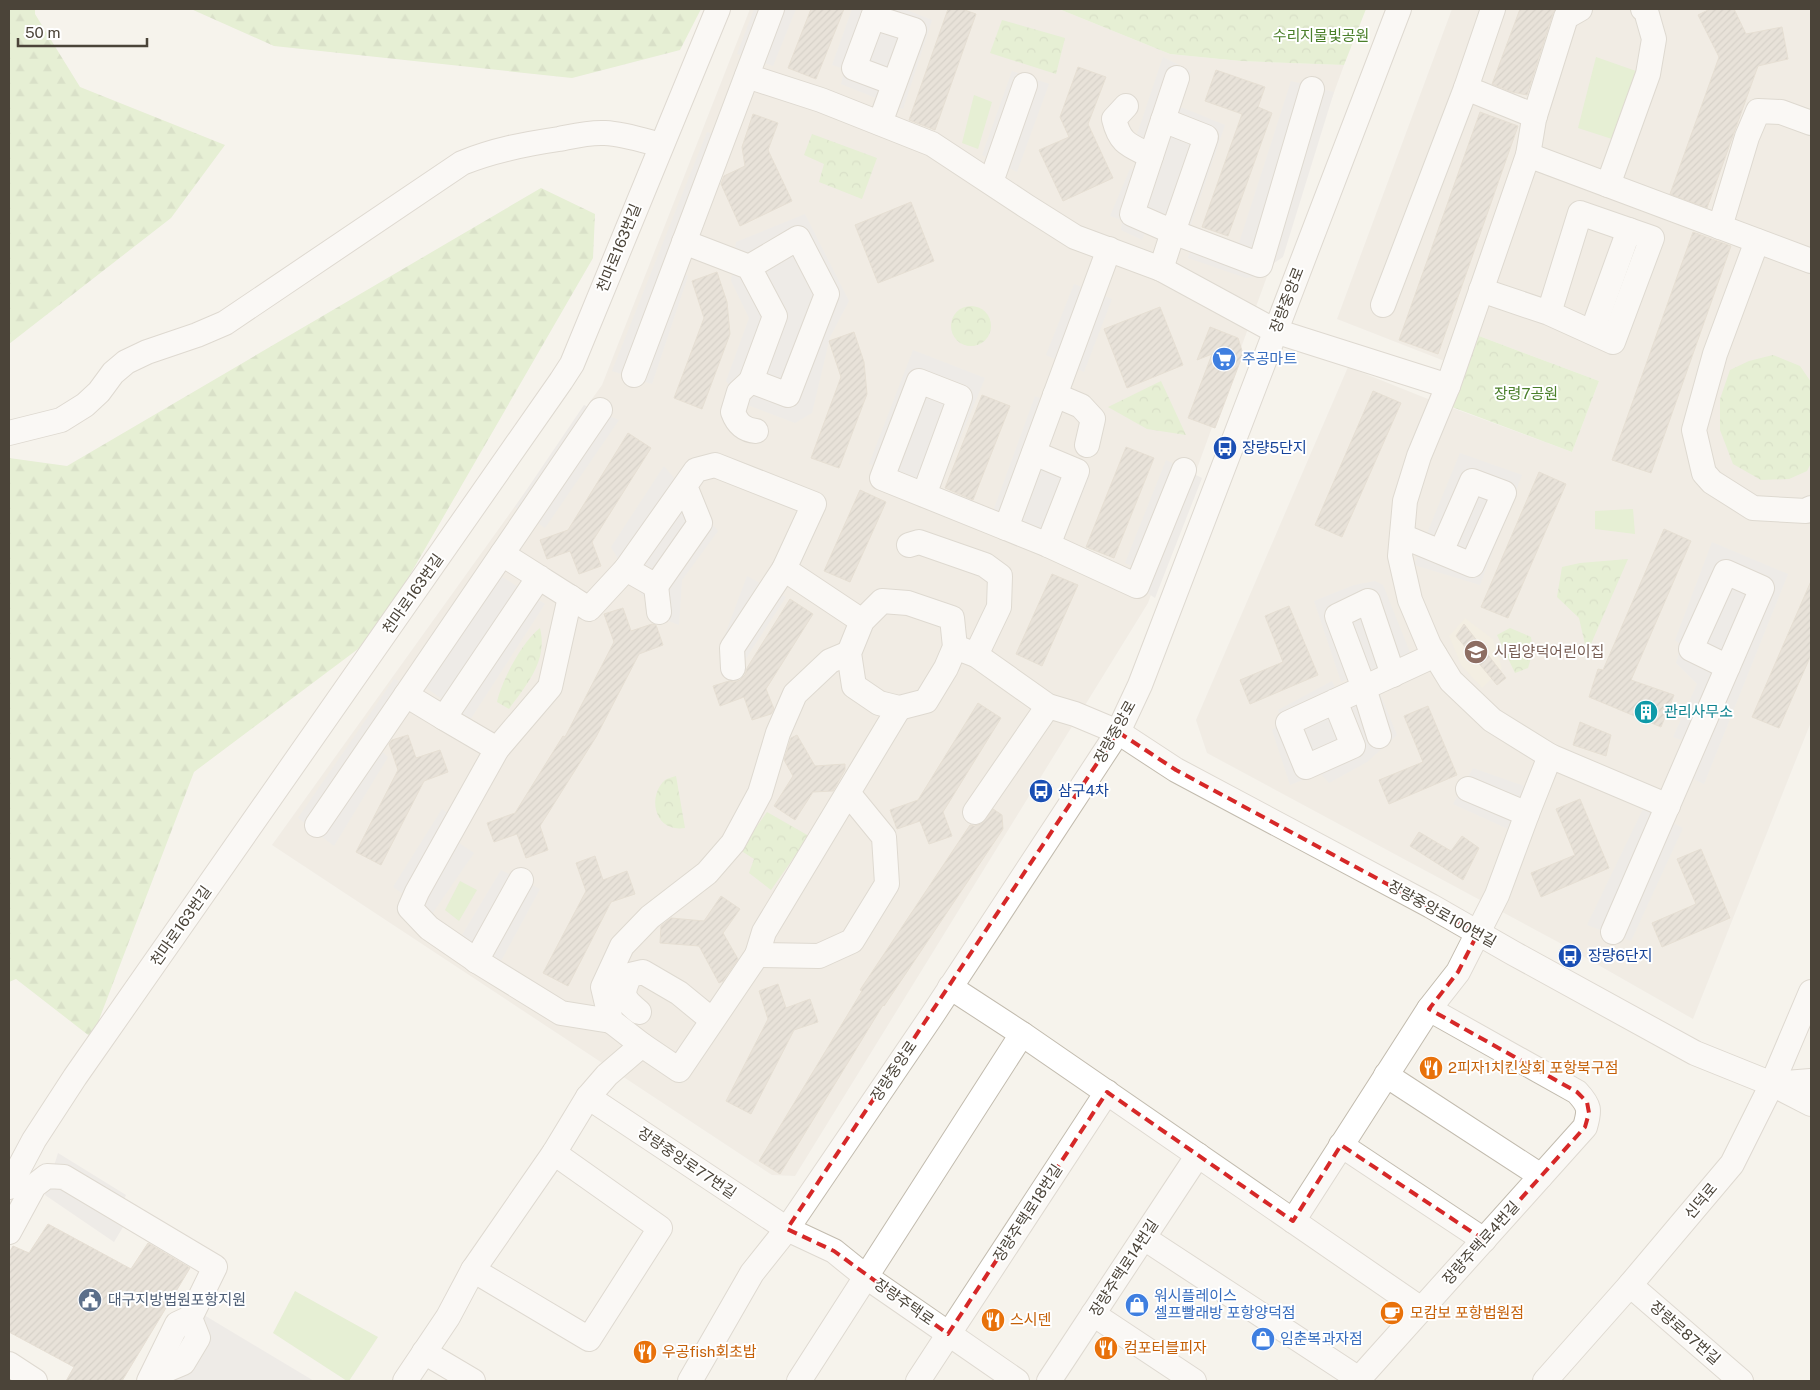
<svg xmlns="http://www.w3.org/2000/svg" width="1820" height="1390" viewBox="0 0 1820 1390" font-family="'Public Sans','Noto Sans KR',sans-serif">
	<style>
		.residential { fill: #eae5da }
		.education { fill: #efe8d6 }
		.grass { fill: #d2eab5 }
		.forest { fill: url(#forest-firs) }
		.park { fill: url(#park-crowns) }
		.parking { fill: #e5e3e0 }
		.building { fill: url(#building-hatch); stroke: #d3c7b4 }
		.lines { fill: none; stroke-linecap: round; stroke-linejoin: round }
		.minor-casing { stroke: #c2bbae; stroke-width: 26 }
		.minor { stroke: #fff; stroke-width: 24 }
		.marked { fill: none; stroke: #d62828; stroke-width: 4; stroke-dasharray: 10 6; stroke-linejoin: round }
		.labels { text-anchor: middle; stroke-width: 4; stroke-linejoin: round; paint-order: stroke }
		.park-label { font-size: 15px; fill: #4a7f2a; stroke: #fff }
		.street-label { font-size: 15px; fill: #4b4439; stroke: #fff }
		.shop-label { font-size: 15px; fill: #366cbe; stroke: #fff; text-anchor: start }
		.transit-label { font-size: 15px; fill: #164399; stroke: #fff; text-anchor: start }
		.education-label { font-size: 15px; fill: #785e54; stroke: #fff; text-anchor: start }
		.culture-label { font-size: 15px; fill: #0d838f; stroke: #fff; text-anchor: start }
		.food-label { font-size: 15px; fill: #c56008; stroke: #fff; text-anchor: start }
		.service-label { font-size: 15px; fill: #4e5e75; stroke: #fff; text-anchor: start }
	</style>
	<defs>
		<pattern id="forest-firs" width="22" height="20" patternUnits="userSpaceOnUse" patternTransform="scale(1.25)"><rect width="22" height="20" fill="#d2eab5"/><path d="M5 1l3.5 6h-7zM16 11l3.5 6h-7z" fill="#b6ca9c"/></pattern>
		<pattern id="park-crowns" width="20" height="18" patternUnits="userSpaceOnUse" patternTransform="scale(1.25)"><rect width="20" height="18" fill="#d2eab5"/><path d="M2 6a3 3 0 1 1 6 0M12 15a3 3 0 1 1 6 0" fill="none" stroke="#b6ca9c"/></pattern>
		<pattern id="building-hatch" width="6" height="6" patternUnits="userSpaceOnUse" patternTransform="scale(1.25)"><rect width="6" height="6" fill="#d8cfc1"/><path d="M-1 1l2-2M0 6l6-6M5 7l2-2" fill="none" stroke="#b1aa9e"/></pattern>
	</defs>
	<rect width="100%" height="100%" fill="#f6f3ec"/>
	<g class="residential">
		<polygon points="750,9 1059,9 1170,54 1241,61 1344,65 1148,603 795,1176 772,1175 272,845 602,385"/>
		<polygon points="1452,9 1811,9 1811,722 1693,1019 1558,942 1207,753 1196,720 1348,367 1428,399 1572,452 1599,381 1479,336 1465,369 1337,319"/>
	</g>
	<polygon class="education" points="1465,618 1493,639 1502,668 1482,688 1461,665 1449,636"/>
	<g class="grass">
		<polygon points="1596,57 1636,71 1612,139 1578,128"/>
		<polygon points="974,95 992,102 978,149 962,143"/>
		<polygon points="1633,509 1635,534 1595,529 1595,511"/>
		<polygon points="460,881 477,890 459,921 445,910"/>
		<polygon points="295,1291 378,1337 349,1381 347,1381 273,1333"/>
	</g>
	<g class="forest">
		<polygon points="9,9 35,9 35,14 80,87 225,145 171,218 9,344"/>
		<polygon points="191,9 701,9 680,50 572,78 274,46"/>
		<polygon points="541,188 595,214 593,258 374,637 194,772 92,1038 16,979 9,982 9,458 67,466"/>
	</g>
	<g class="park">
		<polygon points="1059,9 1366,9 1344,65 1241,61 1170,54"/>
		<polygon points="1002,20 1065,38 1056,74 990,53"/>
		<polygon points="812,134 877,158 862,199 819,182 824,164 804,155"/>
		<circle cx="971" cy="326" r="20"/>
		<polygon points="1479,336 1599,381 1572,452 1452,407"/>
		<polygon points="1773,355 1800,366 1811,382 1811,463 1807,471 1789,479 1761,480 1733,464 1720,430 1720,399 1730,370 1749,361"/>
		<polygon points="1161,381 1186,435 1147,429 1108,407"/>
		<polygon points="1628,559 1587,653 1579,618 1557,597 1562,567 1580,563"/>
		<path d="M540,628c8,33 -13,56 -31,81l-12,-7c5,-22 25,-60 43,-74z"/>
		<polygon points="1510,628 1531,637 1533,651 1528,668 1515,673 1497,635"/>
		<path d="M676,776l9,52c-31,5 -38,-32 -20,-48 3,-2 8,-3 11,-4z"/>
		<polygon points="767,812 809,836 771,890 749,873 754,859 740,850"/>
	</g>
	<g class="parking">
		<polygon points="754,9 796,9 773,66 737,54"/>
		<polygon points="852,9 904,9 932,20 903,109 841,84 845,69 832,65"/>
		<polygon points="1163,57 1191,71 1176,105 1225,125 1190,227 1153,213 1142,240 1121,230 1122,220 1110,216 1130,169 1138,171 1136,137"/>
		<polygon points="1012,71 1049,84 1017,172 982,155"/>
		<polygon points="1291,81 1334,92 1283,257 1255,276 1246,278 1188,258 1198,229 1239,243"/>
		<polygon points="707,132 715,135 671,269 688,276 652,384 612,371"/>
		<polygon points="805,214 849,301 830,337 812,413 795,423 745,404 726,381 749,318 731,281 736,242"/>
		<polygon points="1074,284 1112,299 1084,372 1046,355"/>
		<polygon points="913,350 985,378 940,488 869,464"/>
		<polygon points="1035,396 1061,407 1041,450 1090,475 1064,540 992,514"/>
		<polygon points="584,405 619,420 545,528 515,507"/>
		<polygon points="1460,453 1522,475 1480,585 1414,565"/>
		<polygon points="1166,460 1202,478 1155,598 1143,590 1148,572 1125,563"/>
		<polygon points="664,466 718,531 682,580 679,625 666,620 634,586 611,547"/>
		<polygon points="1712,542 1788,574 1704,784 1674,770 1687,742 1673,737 1697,684 1676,663 1681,645 1675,640"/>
		<polygon points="496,573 545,604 470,720 424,686"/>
		<polygon points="747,576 786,597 743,663 720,657 723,640"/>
		<polygon points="1375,581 1383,585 1411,655 1341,682 1314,601 1354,585"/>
		<polygon points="394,679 406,683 373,744 388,757 334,846 298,818"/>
		<polygon points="1332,681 1338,693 1369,681 1381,696 1397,735 1367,762 1329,783 1320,773 1290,785 1272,730 1283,722 1278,710"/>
		<polygon points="1473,768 1527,787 1508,829 1453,804"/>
		<polygon points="442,809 455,818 459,843 474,853 432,914 393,887"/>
		<polygon points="1643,809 1683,828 1631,941 1587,925"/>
		<polygon points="501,870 540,889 500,963 462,935"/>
		<polygon points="58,1153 126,1195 121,1206 132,1212 114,1242 45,1195"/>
		<polygon points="204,1315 314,1381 164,1381"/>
	</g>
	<g class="building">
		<polygon points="811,9 844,9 816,79 788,68"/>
		<polygon points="948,9 962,9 976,14 935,130 909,120"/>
		<polygon points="1520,9 1556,9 1553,13 1527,95 1512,92 1492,84"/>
		<polygon points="1710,9 1734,9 1746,34 1782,27 1788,59 1758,66 1707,208 1670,194 1719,57 1698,15"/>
		<polygon points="1078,67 1106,77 1088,124 1113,178 1063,201 1039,150 1069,137 1060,117"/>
		<polygon points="1216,70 1265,87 1258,107 1272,113 1228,236 1202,227 1242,114 1205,101"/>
		<polygon points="1480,112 1518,126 1438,354 1399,340"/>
		<polygon points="753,114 778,123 768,150 792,201 740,226 721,184 724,176 745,166 742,147"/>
		<polygon points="911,202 934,261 878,283 855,225"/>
		<polygon points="1693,232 1731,246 1651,473 1612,460"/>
		<polygon points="717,272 727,302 730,334 702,409 674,398 704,318 692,281"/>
		<polygon points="1160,307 1183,365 1127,388 1104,329"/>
		<polygon points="1210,327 1238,338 1243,354 1215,428 1188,418 1212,354 1197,360"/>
		<polygon points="854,332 864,362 867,394 839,468 811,458 841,377 829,341"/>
		<polygon points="1373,391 1401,403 1342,537 1315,525"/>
		<polygon points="982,395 1010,406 973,500 945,488"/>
		<polygon points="628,433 651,448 592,542 601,566 579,574 570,551 547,559 540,540 568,530"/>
		<polygon points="1126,447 1154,458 1114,558 1086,547"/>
		<polygon points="1539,472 1566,484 1508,618 1481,607"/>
		<polygon points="860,490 886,502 850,582 824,571"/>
		<polygon points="1664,529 1691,541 1631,680 1674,695 1661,727 1589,697 1598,669 1603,670"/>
		<polygon points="1052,574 1078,585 1042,666 1016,654"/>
		<polygon points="1811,581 1811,655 1779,728 1752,717"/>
		<polygon points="790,599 813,614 766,689 774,709 771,714 752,720 744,697 720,706 713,686 729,681 734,682 740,680 745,675 747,668"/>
		<polygon points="1289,606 1318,675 1250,704 1240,680 1283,662 1265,616"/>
		<polygon points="623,608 631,631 652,624 656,625 663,645 639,654 596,737 540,826 548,850 526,858 517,834 494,842 487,823 515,813 563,736 565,737 614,642 604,614"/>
		<polygon points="1464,624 1506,678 1497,685 1456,636"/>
		<polygon points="978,703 1001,718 943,812 952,836 929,844 920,821 897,829 890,810 918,800"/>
		<polygon points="1428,706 1457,775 1389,804 1379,780 1423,762 1404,716"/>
		<polygon points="1580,722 1611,735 1606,756 1573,745"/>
		<polygon points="408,735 416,758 440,750 448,772 424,781 381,865 356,852 398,770 389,744 392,740"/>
		<polygon points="797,735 815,766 845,764 845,770 833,791 813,792 795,820 774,806 793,776 784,760 791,738"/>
		<polygon points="1580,799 1609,868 1541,897 1531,873 1575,855 1556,809"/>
		<polygon points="993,809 1002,815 1003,829 884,1006 883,1005 780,1174 759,1161 862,991 860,990 970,825 974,826 981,824"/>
		<polygon points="1419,832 1451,851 1462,836 1479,848 1463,880 1410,846"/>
		<polygon points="1701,849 1730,918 1662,947 1652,923 1696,904 1677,859"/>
		<polygon points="595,856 603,880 627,871 635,894 611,902 568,986 543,973 586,891 576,863"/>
		<polygon points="721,896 740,909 723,933 738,959 723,981 719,983 699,946 660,943 661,926 671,918 704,921"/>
		<polygon points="778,984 786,1008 810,999 818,1022 794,1030 751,1114 726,1101 768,1019 759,991"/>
		<polygon points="48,1224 131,1269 148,1243 190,1268 122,1381 66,1381 74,1367 9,1332 9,1253 13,1246 29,1253"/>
	</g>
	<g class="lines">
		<g class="minor-casing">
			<g id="minor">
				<polyline points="876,9 873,17 914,30 880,123"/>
				<polyline points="1493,9 1466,88 1535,116"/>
				<polyline points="873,17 854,68 894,83"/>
				<polyline points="747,76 821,100 932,144 1026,206 1075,237 1161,269 1275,331 1448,386"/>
				<path d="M1126,106l-12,13c6,25 15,26 37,37"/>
				<polygon points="1163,120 1206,137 1173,232 1132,214"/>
				<polyline points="1163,120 1177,78"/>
				<polyline points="1528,155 1534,119 1566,17 1580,9"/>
				<polyline points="991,182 1025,85"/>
				<polyline points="1608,185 1648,74 1654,39 1646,11 1643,9"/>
				<polyline points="1720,227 1747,137 1758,111 1781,112 1811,123"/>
				<polyline points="1757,241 1715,354 1694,430 1704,473 1712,482 1753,508 1806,511 1811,508"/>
				<polyline points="684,242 749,267 798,238 827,294 788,395 751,381 775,316 749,267"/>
				<polyline points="1109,249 1006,528 1048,545 1137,586 1184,470"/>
				<polyline points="1161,269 1173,232 1260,265 1312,89"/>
				<polyline points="1481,290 1549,313 1580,213 1652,238 1613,342 1549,313"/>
				<polyline points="1383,305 1466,88"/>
				<polyline points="1592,332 1629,230"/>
				<polyline points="634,375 772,9"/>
				<path d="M751,381l-12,11 -6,20c4,11 10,18 23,19"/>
				<polyline points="1055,395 1081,406 1093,419 1087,445"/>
				<path d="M9,433l52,-13 24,-15 14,-13 14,-19 13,-11 21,-10 50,-17 28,-12 237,-160c32,-13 63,-19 97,-24 15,-3 30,-7 46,-6 19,1 37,7 56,12"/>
				<polyline points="1034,453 1077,471 1048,545"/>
				<polyline points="685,486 700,523 656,586 626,569 696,470 715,465 814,504 784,569 862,621"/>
				<polyline points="924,495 960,397 919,381 882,478 1006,528"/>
				<polyline points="1402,536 1472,565 1504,493 1472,481 1441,552"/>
				<polyline points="909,545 919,542 985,565 1000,576 999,607 976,655"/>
				<polyline points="502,554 600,410"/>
				<path d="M539,577l-95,141 -38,-23 96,-141c29,18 58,37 87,55l37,-40"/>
				<polyline points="656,586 659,612"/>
				<polygon points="882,601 908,603 952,618 955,647 946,668 926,701 899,708 879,703 854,686 849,653 862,621"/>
				<polyline points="955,647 976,655 1048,706 1075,714 1118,732 1176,770 1431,906 1513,953 1695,1053 1772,1084 1811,1104"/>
				<polyline points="733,668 732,648 784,569"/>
				<polyline points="1335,701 1353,746 1306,767 1288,723 1435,655"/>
				<polyline points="444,718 497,749 417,892 410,908 429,928 480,963 561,1013 611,1021"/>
				<polyline points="1379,736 1364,688 1337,616 1368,601 1393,675"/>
				<polyline points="497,749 550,687 570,597"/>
				<polyline points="1468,789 1527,814"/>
				<polyline points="848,793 884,837 887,884 852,941 819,956 757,955 764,932 899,708"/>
				<polyline points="1668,806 1550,756 1492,720 1451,681 1429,645 1410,600 1400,556 1405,501 1419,456 1448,386 1528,155 1811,261"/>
				<polyline points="975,812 1048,706"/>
				<polyline points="317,825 406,695"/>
				<polyline points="1613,932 1762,588 1726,572 1691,649 1728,667"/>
				<polyline points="476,961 521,880"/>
				<polyline points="950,987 1022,1034 1421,1309"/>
				<path d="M639,1012c-17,-14 -18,-17 -9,-37l13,-3 36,21 33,27"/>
				<polyline points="642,1045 611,1021 603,987 622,946 650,917 707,873 733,843 760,793 778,733 795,694 830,661 849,653"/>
				<polyline points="1386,1075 1541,1176"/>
				<polyline points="1772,1084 1811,1081"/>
				<polyline points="588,1097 787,1229 834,1251 865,1276 1017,1381"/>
				<polyline points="1341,1145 1484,1240"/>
				<polyline points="9,1187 34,1140 75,1077 561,381 572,364 718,9"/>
				<polyline points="1293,1221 1429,1009 1458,972 1497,895 1527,814 1550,756"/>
				<polyline points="9,1232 34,1186 47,1176 64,1177 215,1267 190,1318 177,1324 149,1381"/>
				<polyline points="1144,1238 1359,1379"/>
				<polyline points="473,1270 589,1339 660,1228 554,1153"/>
				<polyline points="1630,1285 1741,1381"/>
				<polyline points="1093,1314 1194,1381"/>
				<polyline points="424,1352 473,1381"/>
				<polyline points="9,1364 35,1381"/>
				<polyline points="152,1376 183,1363 198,1338 190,1318"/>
				<polyline points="405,1381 448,1317 473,1270 554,1153 588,1097 607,1075 642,1045 679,1070 757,955"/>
				<polyline points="690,1381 752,1273 787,1229 933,1014 1118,732 1140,685 1399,9"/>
				<polyline points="799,1381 1022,1034"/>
				<polyline points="918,1381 1107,1092"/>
				<polyline points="1049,1381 1198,1155"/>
				<path d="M1357,1381l228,-254c5,-17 5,-21 -8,-35l-148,-83"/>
				<polyline points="1545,1381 1630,1285 1732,1164 1772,1084 1811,992"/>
			</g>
		</g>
		<use href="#minor" class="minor"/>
	</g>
	<path d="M0 0H1820V1390H0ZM1118,732l58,38 302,163 -20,39 -29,37 148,83 10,10 2,11 -4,14 -101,113 -143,-95 -48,76 -186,-129 -159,242 -114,-83 -47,-22z" fill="#f6f3ec" fill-opacity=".55" fill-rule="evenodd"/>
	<path class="marked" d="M1118,732l58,38 302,163 -20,39 -29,37 148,83 10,10 2,11 -4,14 -101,113 -143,-95 -48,76 -186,-129 -159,242 -114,-83 -47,-22z"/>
	<defs>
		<g id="supermarket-disc" transform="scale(1.25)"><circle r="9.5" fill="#3f7fe0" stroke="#fff"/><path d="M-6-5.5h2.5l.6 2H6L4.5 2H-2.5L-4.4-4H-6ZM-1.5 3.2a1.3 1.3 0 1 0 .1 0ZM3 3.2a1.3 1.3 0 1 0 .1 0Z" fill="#fff"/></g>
		<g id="bus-disc" transform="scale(1.25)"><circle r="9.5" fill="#1a4fb4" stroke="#fff"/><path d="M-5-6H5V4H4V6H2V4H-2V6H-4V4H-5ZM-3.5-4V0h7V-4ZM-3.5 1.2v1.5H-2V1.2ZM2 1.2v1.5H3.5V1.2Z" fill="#fff"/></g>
		<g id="school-disc" transform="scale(1.25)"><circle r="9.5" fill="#8d6e63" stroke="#fff"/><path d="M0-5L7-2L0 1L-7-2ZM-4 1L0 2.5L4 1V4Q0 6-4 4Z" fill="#fff"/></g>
		<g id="building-disc" transform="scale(1.25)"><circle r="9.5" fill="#0f9aa8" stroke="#fff"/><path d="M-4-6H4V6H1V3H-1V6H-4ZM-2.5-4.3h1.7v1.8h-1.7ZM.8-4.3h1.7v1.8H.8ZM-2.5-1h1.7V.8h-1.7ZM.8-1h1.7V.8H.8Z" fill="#fff"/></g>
		<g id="restaurant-disc" transform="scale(1.25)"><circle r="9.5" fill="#e8710a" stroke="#fff"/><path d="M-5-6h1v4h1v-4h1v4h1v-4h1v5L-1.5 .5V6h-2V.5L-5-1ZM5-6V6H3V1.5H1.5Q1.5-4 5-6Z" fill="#fff"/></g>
		<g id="civic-disc" transform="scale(1.25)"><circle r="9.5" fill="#5c6f8a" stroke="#fff"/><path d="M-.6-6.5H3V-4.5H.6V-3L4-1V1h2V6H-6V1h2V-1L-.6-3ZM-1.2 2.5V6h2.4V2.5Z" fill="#fff"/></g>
		<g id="shop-disc" transform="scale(1.25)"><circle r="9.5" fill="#3f7fe0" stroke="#fff"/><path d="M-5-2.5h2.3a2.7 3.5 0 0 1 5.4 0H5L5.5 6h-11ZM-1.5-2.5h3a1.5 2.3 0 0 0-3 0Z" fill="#fff"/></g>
		<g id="cafe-disc" transform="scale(1.25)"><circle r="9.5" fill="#e8710a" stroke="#fff"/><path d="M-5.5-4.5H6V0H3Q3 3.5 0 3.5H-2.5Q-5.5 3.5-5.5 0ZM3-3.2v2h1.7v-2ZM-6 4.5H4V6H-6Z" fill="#fff"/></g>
	</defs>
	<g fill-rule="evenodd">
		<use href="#supermarket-disc" x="1224" y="359"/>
		<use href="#bus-disc" x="1225" y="448"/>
		<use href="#school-disc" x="1476" y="652"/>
		<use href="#building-disc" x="1646" y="712"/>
		<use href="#bus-disc" x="1041" y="791"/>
		<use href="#bus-disc" x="1570" y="956"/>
		<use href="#restaurant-disc" x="1431" y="1068"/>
		<use href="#civic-disc" x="90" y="1300"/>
		<use href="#shop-disc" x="1137" y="1305"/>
		<use href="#cafe-disc" x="1392" y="1313"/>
		<use href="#restaurant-disc" x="993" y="1320"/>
		<use href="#shop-disc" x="1263" y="1339"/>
		<use href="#restaurant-disc" x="1106" y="1348"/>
		<use href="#restaurant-disc" x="645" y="1352"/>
	</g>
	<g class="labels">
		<g class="park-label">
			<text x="1321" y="41">수리지물빛공원</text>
			<text x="1526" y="399">장령7공원</text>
		</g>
		<g class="street-label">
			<text transform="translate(619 248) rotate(-68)" y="5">천마로163번길</text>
			<text transform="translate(1287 300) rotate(-69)" y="5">장량중앙로</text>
			<text transform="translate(413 594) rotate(-55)" y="5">천마로163번길</text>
			<text transform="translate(1115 732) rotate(-61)" y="5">장량중앙로</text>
			<text transform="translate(1442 914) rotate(29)" y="5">장량중앙로100번길</text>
			<text transform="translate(181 926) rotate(-55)" y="5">천마로163번길</text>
			<text transform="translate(894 1071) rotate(-56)" y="5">장량중앙로</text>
			<text transform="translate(687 1163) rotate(34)" y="5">장량중앙로77번길</text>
			<text transform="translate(1701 1201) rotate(-50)" y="5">신덕로</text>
			<text transform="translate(1028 1213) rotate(-57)" y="5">장량주택로18번길</text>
			<text transform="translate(1481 1243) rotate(-48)" y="5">장량주택로4번길</text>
			<text transform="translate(1124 1268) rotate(-57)" y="5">장량주택로14번길</text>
			<text transform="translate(904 1302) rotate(35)" y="5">장량주택로</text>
			<text transform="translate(1685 1333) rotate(41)" y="5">장량로87번길</text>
		</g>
		<g class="shop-label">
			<text x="1242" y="364">주공마트</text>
			<text x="1154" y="1301">워시플레이스<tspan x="1154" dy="17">셀프빨래방 포항양덕점</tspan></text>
			<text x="1280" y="1344">임춘복과자점</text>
		</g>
		<g class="transit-label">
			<text x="1242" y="453">장량5단지</text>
			<text x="1058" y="796">삼구4차</text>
			<text x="1588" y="961">장량6단지</text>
		</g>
		<g class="education-label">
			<text x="1494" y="657">시립양덕어린이집</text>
		</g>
		<g class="culture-label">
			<text x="1664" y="717">관리사무소</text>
		</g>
		<g class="food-label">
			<text x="1448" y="1073">2피자1치킨상회 포항북구점</text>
			<text x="1410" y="1318">모캄보 포항법원점</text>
			<text x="1010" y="1325">스시덴</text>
			<text x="1124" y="1353">컴포터블피자</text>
			<text x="662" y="1357">우공fish회초밥</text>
		</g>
		<g class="service-label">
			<text x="108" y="1305">대구지방법원포항지원</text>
		</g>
	</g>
	<rect width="1820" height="1390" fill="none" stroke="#4b4439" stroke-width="20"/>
	<path d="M18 38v8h129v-8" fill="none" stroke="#4b4439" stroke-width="2.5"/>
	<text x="25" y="38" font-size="15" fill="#4b4439" stroke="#ffffff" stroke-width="4" paint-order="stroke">50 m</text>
</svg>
